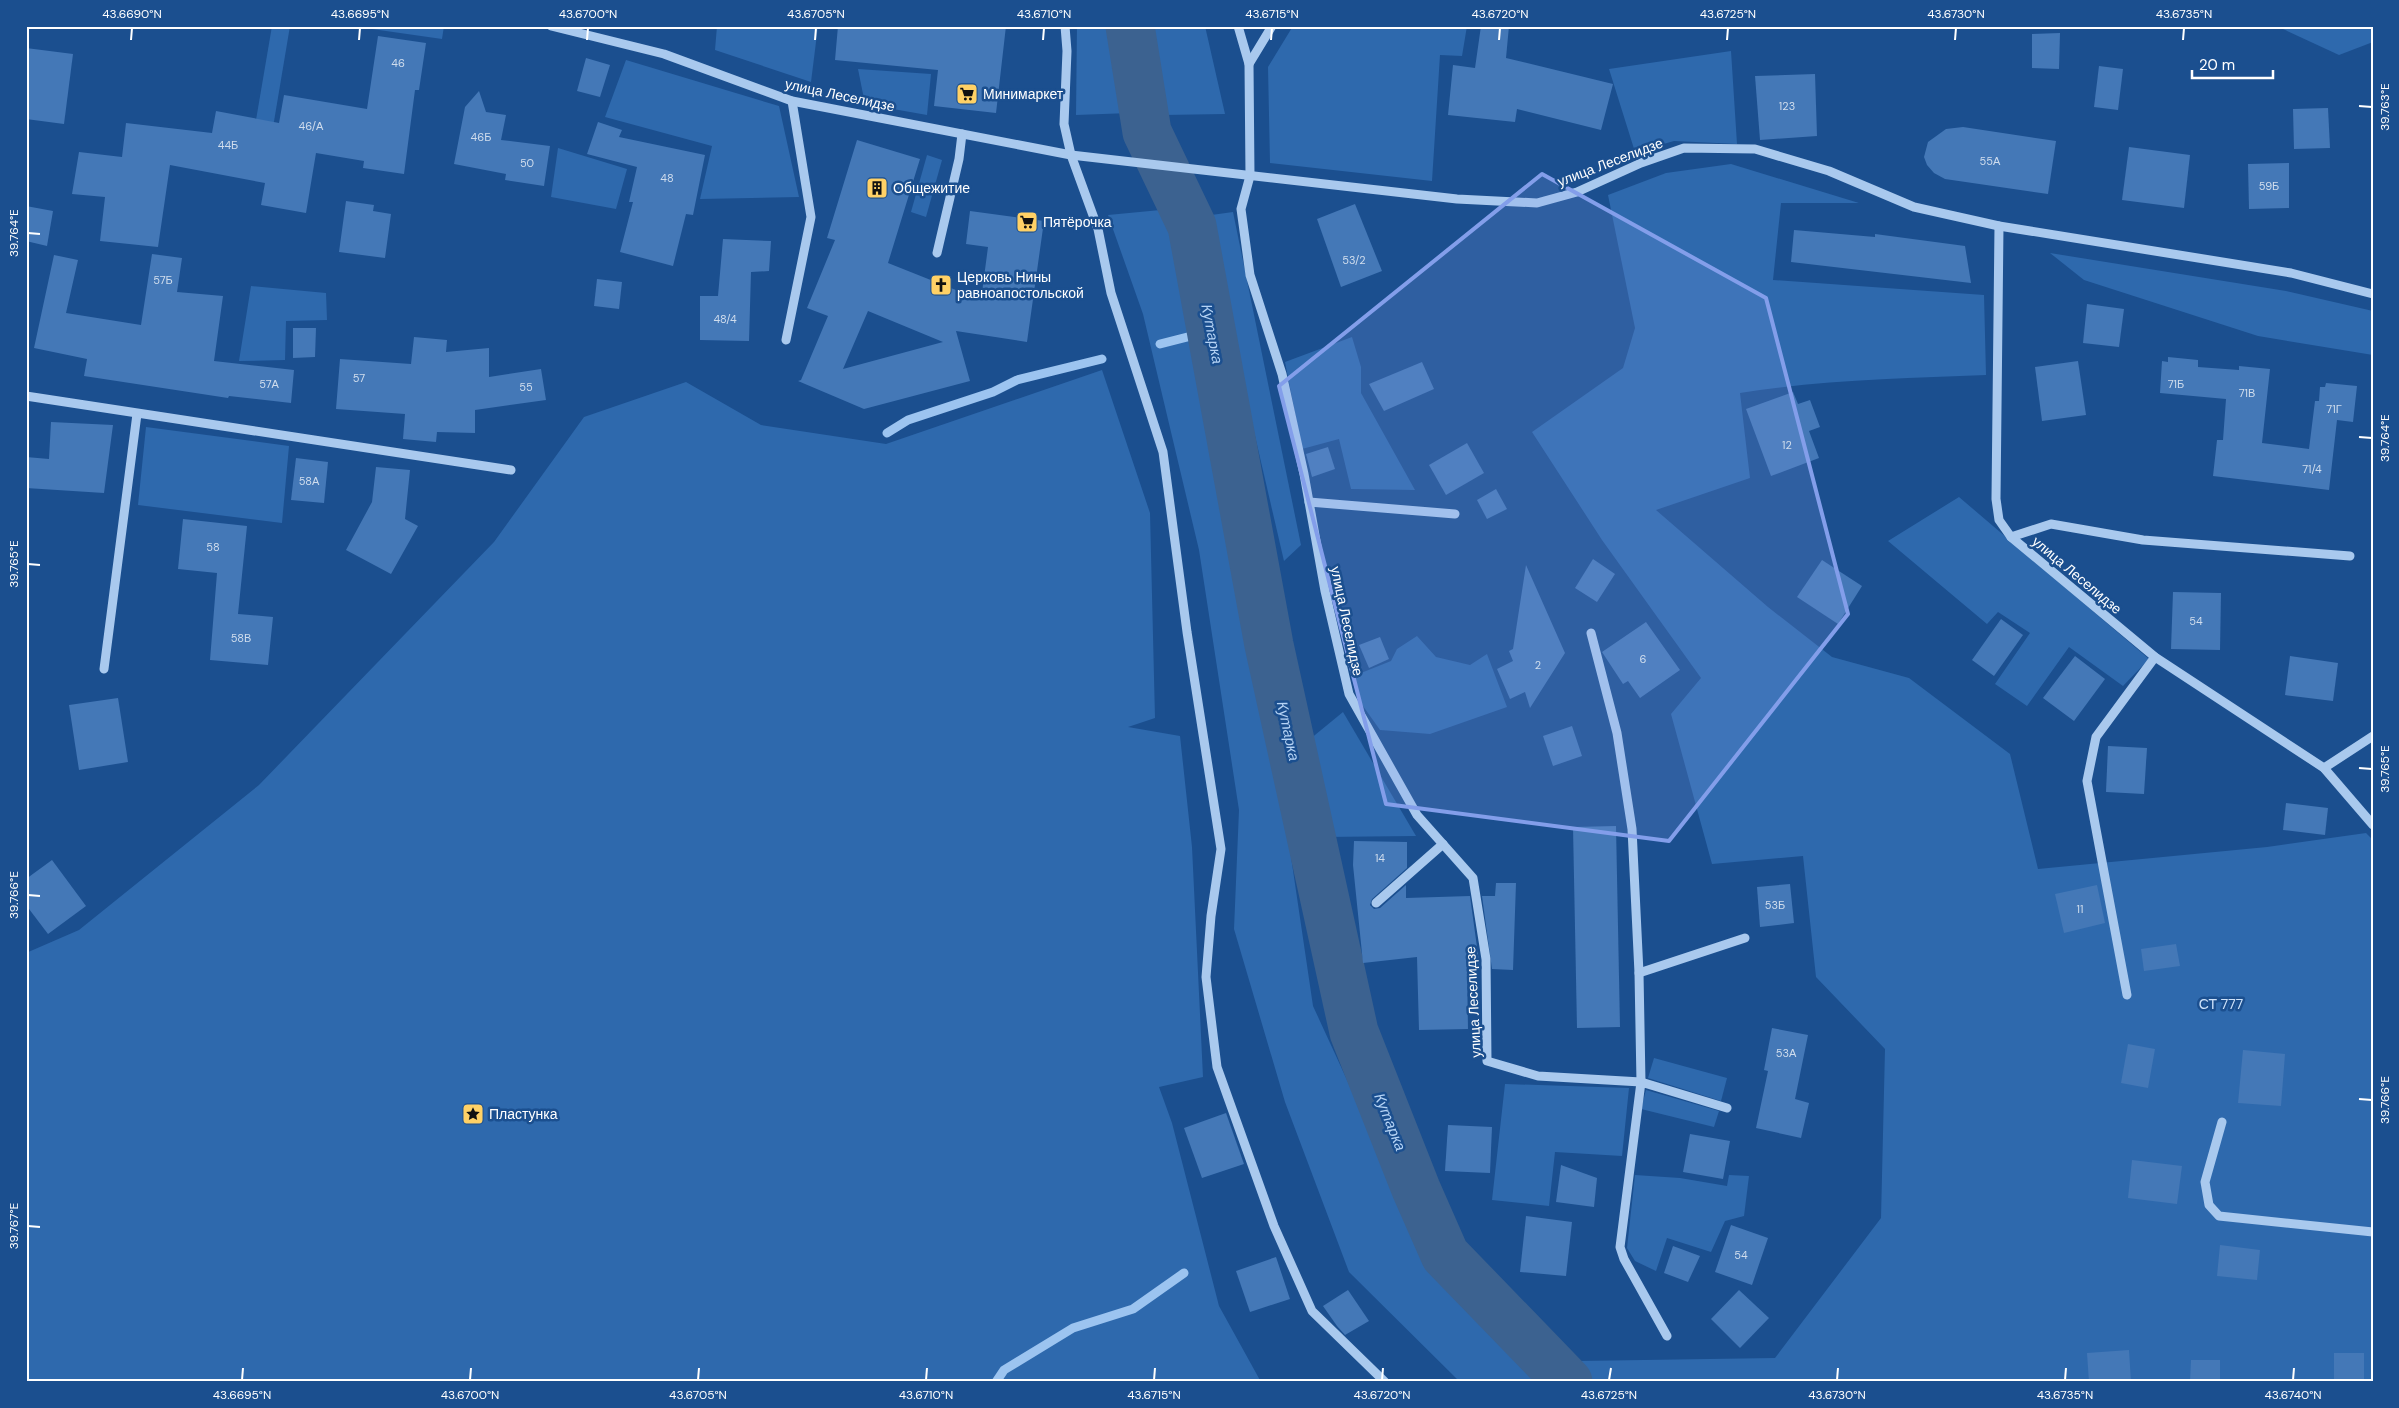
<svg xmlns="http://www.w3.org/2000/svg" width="2399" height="1408" viewBox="0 0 2399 1408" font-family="'DM Sans',sans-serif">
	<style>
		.green { fill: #2e69ad }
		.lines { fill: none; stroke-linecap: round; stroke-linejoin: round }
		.stream { stroke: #9cc4f0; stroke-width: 9 }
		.river { stroke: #3c6290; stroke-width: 49 }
		.building { fill: #4478b7; fill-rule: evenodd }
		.minor { stroke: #a9c9ee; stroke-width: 9 }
		.marked { fill: #839eea; fill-opacity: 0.2; stroke: #839eea; stroke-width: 4; stroke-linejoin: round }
		.ticks { fill: none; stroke: #fff; stroke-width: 2 }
		.labels { text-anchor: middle; stroke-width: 5; stroke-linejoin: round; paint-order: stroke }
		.number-label { font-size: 11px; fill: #d0dded }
		.poi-label { font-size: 14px; fill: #fff; stroke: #1b4f8f; text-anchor: start }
		.street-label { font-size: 14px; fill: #fff; stroke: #1b4f8f }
		.park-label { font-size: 14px; fill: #cfe3fa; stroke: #1b4f8f }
		.water-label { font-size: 15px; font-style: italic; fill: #b5d3f5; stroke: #1b4f8f }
		.neatline { fill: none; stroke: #fff; stroke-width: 2 }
		.ticks-label { font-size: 12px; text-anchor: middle; fill: #fff }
	</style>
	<rect width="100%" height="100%" fill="#1b4f8f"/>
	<g class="green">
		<polygon points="272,26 290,26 266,169 248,167"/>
		<polygon points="365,26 444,26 442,39 365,28"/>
		<polygon points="717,26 818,26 811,82 715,50"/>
		<polygon points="1077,26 1115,26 1130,113 1076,115"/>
		<polygon points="1152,26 1205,26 1225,114 1163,115"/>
		<polygon points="1293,26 1467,26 1462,56 1440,55 1432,181 1270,163 1268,67"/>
		<polygon points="2283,26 2373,26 2373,42 2339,55 2283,29"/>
		<polygon points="1731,51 1737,144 1674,141 1635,152 1609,69"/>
		<polygon points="626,60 779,106 799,197 700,199 712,146 605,117"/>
		<polygon points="858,69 931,74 927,115 865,104"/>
		<polygon points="558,148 627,169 616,209 551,197"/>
		<polygon points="927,155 942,160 926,217 911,212"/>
		<path d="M1731,164l128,39h-78l-8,77 211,15 2,80c-82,3 -165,5 -246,18l10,85 -94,32 112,97 64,50 77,21 101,76 28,115 229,-22 99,-14 7,7v542l-788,-1 -7,-20 197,-3 106,-140 4,-169 -69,-72 -13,-121 -91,8 -41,-150 30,-36 -99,-138 -70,-108 91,-64 12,-40 -27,-133 58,-22z"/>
		<polygon points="1171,209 1180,240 1281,789 1313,1006 1440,1282 1537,1382 1460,1382 1349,1272 1285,1102 1234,929 1239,810 1199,550 1143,314 1108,215"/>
		<polygon points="1233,212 1301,545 1284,561 1204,216"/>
		<polygon points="2050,253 2286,291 2373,311 2373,355 2258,336 2084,280"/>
		<polygon points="251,286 326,293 327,320 286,321 285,360 239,361"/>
		<polygon points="1352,337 1361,367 1361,393 1415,490 1351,489 1339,439 1302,449 1285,362"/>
		<polygon points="1102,370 1150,513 1155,718 1128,727 1180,736 1192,847 1203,1077 1159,1087 1172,1123 1219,1306 1261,1382 26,1382 26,953 79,930 259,785 494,542 584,417 686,382 761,425 886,444"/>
		<polygon points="146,427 289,446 282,523 138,505"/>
		<polygon points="1959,497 2149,659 2123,686 2069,647 2027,706 1995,684 2030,633 1998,612 1987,624 1888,541"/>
		<polygon points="1417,636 1436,657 1470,665 1487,654 1507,707 1430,734 1380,730 1358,699 1351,677 1391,661 1397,649"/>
		<polygon points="1343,712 1416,836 1323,837 1304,744"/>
		<polygon points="1654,1058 1727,1078 1721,1101 1648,1078"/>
		<polygon points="1505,1084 1629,1088 1622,1156 1555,1152 1549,1206 1492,1200"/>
		<polygon points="1646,1090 1719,1111 1714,1127 1641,1109"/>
		<polygon points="1635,1175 1680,1178 1727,1186 1729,1175 1749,1176 1744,1216 1725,1221 1711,1252 1667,1238 1656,1271 1635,1261 1627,1248"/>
	</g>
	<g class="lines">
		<g class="stream">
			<polyline points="1160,344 1211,331"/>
			<polyline points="887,433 908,420 993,392 1017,380 1102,359"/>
			<polyline points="996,1382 1004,1370 1073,1328 1133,1309 1184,1273"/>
		</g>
		<polyline class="river" points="1130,26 1147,132 1192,226 1269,645 1354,1032 1416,1189 1445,1255 1568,1382"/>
	</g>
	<g class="building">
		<polygon points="838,26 1006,26 996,113 934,106 938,70 835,60"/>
		<polygon points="1481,26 1509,26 1506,58 1613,84 1601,130 1517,109 1515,122 1448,115 1453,65 1475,68"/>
		<polygon points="2060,33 2059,69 2032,68 2032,34"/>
		<polygon points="378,36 426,43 419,90 415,90 404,174 363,168 364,161 316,153 306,213 261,205 265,183 170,165 158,247 100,241 105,197 72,194 79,152 122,157 126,123 212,133 216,111 279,123 284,95 367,109"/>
		<polygon points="26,48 73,54 64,124 26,119"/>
		<polygon points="586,58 610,65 600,97 577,91"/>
		<polygon points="2099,66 2123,69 2118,110 2094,107"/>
		<polygon points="1815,74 1817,136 1760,140 1755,76"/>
		<polygon points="479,91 486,112 506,115 501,140 550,146 544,186 505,180 506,174 454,164 465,107"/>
		<polygon points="2328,108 2330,148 2294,149 2293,109"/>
		<polygon points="598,122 622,130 619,137 705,155 693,215 686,214 673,266 620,252 633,202 629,202 637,167 587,154"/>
		<polygon points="1963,127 2056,141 2048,194 1945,179 1934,173 1927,165 1924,157 1928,142 1946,129"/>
		<path d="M857,140l63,19 -32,104 93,37 7,-53 -22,-3 4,-33 74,10 -17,121 -71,-11 14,50 -106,28 -66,-28 3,-1 27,-64 -21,-8 28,-68 -8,-2zM868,311l75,31 -100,27z"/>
		<polygon points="2129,147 2190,155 2184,208 2122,200"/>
		<polygon points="2289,163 2289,208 2249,209 2248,164"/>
		<polygon points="346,201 374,205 373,211 391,214 385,258 339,252"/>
		<polygon points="1355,204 1382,271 1341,287 1317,219"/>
		<polygon points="26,206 53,211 47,246 26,241"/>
		<polygon points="1794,230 1875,237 1875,234 1965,246 1971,283 1791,262"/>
		<polygon points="723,239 771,241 769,271 751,272 749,341 700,340 700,296 718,296"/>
		<polygon points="152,254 182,258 177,292 223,296 214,361 294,370 291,403 229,396 228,398 84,376 87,359 34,348 54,255 78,260 66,313 141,325"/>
		<polygon points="597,279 622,282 619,309 594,306"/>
		<polygon points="2087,304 2124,309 2119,347 2083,343"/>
		<polygon points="293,328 316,328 315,357 293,358"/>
		<polygon points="414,337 447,340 446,352 489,348 489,377 541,369 546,400 475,410 475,433 437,432 436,442 403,439 405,414 336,409 340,359 411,364"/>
		<polygon points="2168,357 2198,360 2198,367 2239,370 2239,366 2270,369 2262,443 2309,449 2315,401 2319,401 2320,387 2325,387 2326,383 2357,386 2353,422 2337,420 2329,490 2213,476 2217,440 2223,440 2226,399 2160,393 2162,361 2168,362"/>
		<polygon points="2078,361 2086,415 2042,421 2035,367"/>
		<polygon points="1422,362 1434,389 1384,411 1369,384"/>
		<polygon points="1793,392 1798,404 1810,400 1820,427 1809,431 1819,458 1771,476 1746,409"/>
		<polygon points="51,422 113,425 104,493 26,488 26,457 49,459"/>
		<polygon points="1467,443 1484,473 1446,495 1429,465"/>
		<polygon points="1328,447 1335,469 1312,477 1306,454"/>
		<polygon points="296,458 328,462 324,503 291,500"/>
		<polygon points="376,467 410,470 405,519 418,526 391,574 346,550 372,502"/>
		<polygon points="1496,489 1507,509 1487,519 1477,500"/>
		<polygon points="183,519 247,526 238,614 273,617 268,665 210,660 217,573 178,569"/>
		<polygon points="1593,559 1615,574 1597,602 1575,588"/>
		<polygon points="1822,560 1862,586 1838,624 1797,597"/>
		<polygon points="1526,565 1565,653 1530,708 1525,692 1510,699 1497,669 1513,661 1509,651 1513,649"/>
		<polygon points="2173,592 2221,593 2220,650 2171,649"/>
		<polygon points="2001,619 2023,635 1994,676 1972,660"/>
		<polygon points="1646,622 1680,670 1640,698 1628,681 1623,684 1602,652"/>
		<polygon points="1380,637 1389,659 1369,668 1359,645"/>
		<polygon points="2075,656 2105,679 2074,721 2043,698"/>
		<polygon points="2290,656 2338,663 2333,701 2285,695"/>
		<polygon points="118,698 128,762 79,770 69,705"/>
		<polygon points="1572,726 1582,756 1553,766 1543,736"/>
		<polygon points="2108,746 2147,748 2144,794 2106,792"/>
		<polygon points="2286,803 2328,808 2325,835 2283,830"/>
		<polygon points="1616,826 1620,1027 1577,1028 1573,827"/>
		<polygon points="1354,841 1407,842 1407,868 1372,899 1370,905 1374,909 1380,908 1406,885 1406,898 1470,896 1480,969 1467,968 1468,1029 1419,1030 1417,957 1363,963 1353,865"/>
		<polygon points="52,860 86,906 48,934 26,905 26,879"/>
		<polygon points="1496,883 1516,883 1513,970 1492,969 1482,896 1495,896"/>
		<polygon points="1790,884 1794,923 1760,927 1757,887"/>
		<polygon points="2097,885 2105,923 2064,933 2055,894"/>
		<polygon points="2176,944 2180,966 2144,971 2141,949"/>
		<polygon points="1772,1028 1808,1035 1795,1099 1809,1103 1801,1138 1756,1128 1768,1071 1764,1070"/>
		<polygon points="2128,1044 2155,1049 2148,1088 2121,1083"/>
		<polygon points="2243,1050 2285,1054 2281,1106 2238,1103"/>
		<polygon points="1226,1113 1244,1164 1202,1178 1184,1128"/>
		<polygon points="1448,1125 1492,1127 1490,1173 1445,1171"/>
		<polygon points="1690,1134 1730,1141 1723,1179 1683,1172"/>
		<polygon points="2132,1160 2182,1166 2177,1204 2128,1198"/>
		<polygon points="1561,1165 1597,1178 1594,1207 1556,1202"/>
		<polygon points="1526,1216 1572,1222 1566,1276 1520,1272"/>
		<polygon points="1731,1225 1768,1238 1752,1285 1715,1272"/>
		<polygon points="2220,1245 2260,1250 2257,1280 2217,1276"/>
		<polygon points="1673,1246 1700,1256 1688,1282 1664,1273"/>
		<polygon points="1276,1257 1290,1299 1250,1312 1236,1271"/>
		<polygon points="1348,1290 1369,1321 1345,1335 1337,1326 1323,1306"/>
		<polygon points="1739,1290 1769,1318 1740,1348 1711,1319"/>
		<polygon points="2129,1350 2131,1382 2089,1382 2087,1353"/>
		<rect x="2334" y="1353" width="30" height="29"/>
		<polygon points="2191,1360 2220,1360 2220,1382 2190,1382"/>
	</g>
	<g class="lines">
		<g class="minor">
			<polyline points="551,26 664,54 792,101 1071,155 1457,199 1537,203 1577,192 1641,163 1684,148 1755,149 1829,171 1914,207 1999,226 2291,273 2373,294"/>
			<polyline points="1065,26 1067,51 1064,124 1071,155 1098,229 1111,293 1163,452 1187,632 1221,849 1211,916 1206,977 1217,1067 1274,1226 1312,1311 1385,1382"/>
			<polyline points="1238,26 1249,64 1250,176 1241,209 1250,275 1282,374 1304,474 1325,591 1349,694 1417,815 1473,878 1486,959 1487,1061 1538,1076 1641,1082 1639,973 1632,829 1617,733 1591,633"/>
			<polyline points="1249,64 1272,26"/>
			<polyline points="1999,226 1996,499 1999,520 2011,537 2155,657 2324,768 2373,825"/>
			<polyline points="937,253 959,159 962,134"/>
			<polyline points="786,340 811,217 792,101"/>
			<polyline points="26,396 511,470"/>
			<polyline points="1309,502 1455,514"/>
			<polyline points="2011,537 2051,524 2143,540 2350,556"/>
			<polyline points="104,669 137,414"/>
			<polyline points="2324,768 2373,736"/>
			<polyline points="1376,903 1443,844"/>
			<polyline points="1639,973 1745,938"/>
			<polyline points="2127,995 2087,781 2096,737 2155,657"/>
			<polyline points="2222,1122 2205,1182 2209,1205 2219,1216 2373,1232"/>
			<polyline points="1667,1336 1624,1259 1620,1247 1641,1082 1727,1108"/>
		</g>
	</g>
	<path class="marked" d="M1542,174l224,124 82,316 -179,227 -283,-37 -107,-418z"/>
	<path class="ticks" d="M131,40l1,-12M359,40l1,-12M587,40l1,-12M815,40l1,-12M1043,40l1,-12M1271,40l1,-12M1499,40l1,-12M1727,40l1,-12M1955,40l1,-12M2183,40l1,-12M2359,106l13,1M28,233l12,1M2359,437l13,1M28,564l12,1M2359,768l13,1M28,895l12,1M2359,1099l13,1M28,1226l12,1M242,1380l1,-12M470,1380l1,-12M698,1380l1,-12M926,1380l1,-12M1154,1380l1,-12M1382,1380l1,-12M1609,1380l2,-12M1837,1380l1,-12M2065,1380l1,-12M2293,1380l1,-12"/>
	<defs>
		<g id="supermarket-square" transform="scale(1.125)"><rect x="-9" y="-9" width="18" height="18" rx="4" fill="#ffd166" stroke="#1b4f8f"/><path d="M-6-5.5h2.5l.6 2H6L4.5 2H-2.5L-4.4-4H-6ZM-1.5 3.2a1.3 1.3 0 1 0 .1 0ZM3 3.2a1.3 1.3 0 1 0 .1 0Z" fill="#111"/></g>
		<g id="building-square" transform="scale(1.125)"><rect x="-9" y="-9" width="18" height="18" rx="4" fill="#ffd166" stroke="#1b4f8f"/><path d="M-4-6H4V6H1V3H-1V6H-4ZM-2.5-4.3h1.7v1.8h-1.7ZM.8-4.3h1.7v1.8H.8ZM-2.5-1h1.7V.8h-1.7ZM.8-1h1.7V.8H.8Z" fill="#111"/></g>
		<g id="church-square" transform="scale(1.125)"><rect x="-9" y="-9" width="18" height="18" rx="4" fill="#ffd166" stroke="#1b4f8f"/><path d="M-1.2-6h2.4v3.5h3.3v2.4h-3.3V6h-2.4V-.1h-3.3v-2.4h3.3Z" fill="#111"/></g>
		<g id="sight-square" transform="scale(1.125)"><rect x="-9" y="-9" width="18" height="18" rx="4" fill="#ffd166" stroke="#1b4f8f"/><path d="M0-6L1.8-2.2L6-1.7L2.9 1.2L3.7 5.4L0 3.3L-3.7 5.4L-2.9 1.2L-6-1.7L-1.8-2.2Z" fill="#111"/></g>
	</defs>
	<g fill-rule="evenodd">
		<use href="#supermarket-square" x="967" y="94"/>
		<use href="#building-square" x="877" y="188"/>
		<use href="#supermarket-square" x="1027" y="222"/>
		<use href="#church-square" x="941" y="285"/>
		<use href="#sight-square" x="473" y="1114"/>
	</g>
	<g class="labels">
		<g class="number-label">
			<text x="398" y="67">46</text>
			<text x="1787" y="110">123</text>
			<text x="311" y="130">46/А</text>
			<text x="481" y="141">46Б</text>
			<text x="228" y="149">44Б</text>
			<text x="1990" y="165">55А</text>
			<text x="527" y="167">50</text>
			<text x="667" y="182">48</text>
			<text x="2269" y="190">59Б</text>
			<text x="1354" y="264">53/2</text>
			<text x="163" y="284">57Б</text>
			<text x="725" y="323">48/4</text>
			<text x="359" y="382">57</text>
			<text x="269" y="388">57А</text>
			<text x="2176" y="388">71Б</text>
			<text x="526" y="391">55</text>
			<text x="2247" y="397">71В</text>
			<text x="2334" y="413">71Г</text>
			<text x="1787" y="449">12</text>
			<text x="2312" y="473">71/4</text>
			<text x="309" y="485">58А</text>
			<text x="213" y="551">58</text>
			<text x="2196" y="625">54</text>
			<text x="241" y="642">58В</text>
			<text x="1643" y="663">6</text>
			<text x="1538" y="669">2</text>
			<text x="1380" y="862">14</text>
			<text x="1775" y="909">53Б</text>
			<text x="2080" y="913">11</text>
			<text x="1786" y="1057">53А</text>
			<text x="1741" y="1259">54</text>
		</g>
		<g class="poi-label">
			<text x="983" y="99">Минимаркет</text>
			<text x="893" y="193">Общежитие</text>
			<text x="1043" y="227">Пятёрочка</text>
			<text x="957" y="282">Церковь Нины<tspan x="957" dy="16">равноапостольской</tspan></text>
			<text x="489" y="1119">Пластунка</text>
		</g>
		<g class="street-label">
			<text transform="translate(840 95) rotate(12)" y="5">улица Леселидзе</text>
			<text transform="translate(1610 162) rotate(-21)" y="5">улица Леселидзе</text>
			<text transform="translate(2077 575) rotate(40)" y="5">улица Леселидзе</text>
			<text transform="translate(1347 621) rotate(78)" y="5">улица Леселидзе</text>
			<text transform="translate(1473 1002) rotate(-93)" y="5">улица Леселидзе</text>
		</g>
		<g class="park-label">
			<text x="2221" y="1009">СТ 777</text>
		</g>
		<g class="water-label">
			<text transform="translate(1212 334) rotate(79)" y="5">Кутарка</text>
			<text transform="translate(1288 731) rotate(78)" y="5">Кутарка</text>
			<text transform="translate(1390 1122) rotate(68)" y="5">Кутарка</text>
		</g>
	</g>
	<rect width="2399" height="1408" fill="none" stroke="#1b4f8f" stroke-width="55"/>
	<path d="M2192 70v8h81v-8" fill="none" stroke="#ffffff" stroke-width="2.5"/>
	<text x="2199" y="70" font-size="15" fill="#ffffff" stroke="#1b4f8f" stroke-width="4" paint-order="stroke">20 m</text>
	<rect x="28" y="28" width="2344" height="1352" class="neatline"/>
	<g class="ticks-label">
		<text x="132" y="18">43.6690°N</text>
		<text x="360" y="18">43.6695°N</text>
		<text x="588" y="18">43.6700°N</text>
		<text x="816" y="18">43.6705°N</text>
		<text x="1044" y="18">43.6710°N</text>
		<text x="1272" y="18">43.6715°N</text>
		<text x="1500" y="18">43.6720°N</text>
		<text x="1728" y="18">43.6725°N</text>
		<text x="1956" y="18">43.6730°N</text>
		<text x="2184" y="18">43.6735°N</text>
		<text transform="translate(2385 107) rotate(-90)" y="4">39.763°E</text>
		<text transform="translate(14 233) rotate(-90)" y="4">39.764°E</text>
		<text transform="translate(2385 438) rotate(-90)" y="4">39.764°E</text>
		<text transform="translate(14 564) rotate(-90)" y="4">39.765°E</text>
		<text transform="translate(2385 769) rotate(-90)" y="4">39.765°E</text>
		<text transform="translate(14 895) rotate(-90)" y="4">39.766°E</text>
		<text transform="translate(2385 1100) rotate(-90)" y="4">39.766°E</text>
		<text transform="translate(14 1226) rotate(-90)" y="4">39.767°E</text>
		<text x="242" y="1399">43.6695°N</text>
		<text x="470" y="1399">43.6700°N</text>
		<text x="698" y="1399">43.6705°N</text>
		<text x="926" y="1399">43.6710°N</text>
		<text x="1154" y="1399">43.6715°N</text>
		<text x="1382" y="1399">43.6720°N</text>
		<text x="1609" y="1399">43.6725°N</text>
		<text x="1837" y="1399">43.6730°N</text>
		<text x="2065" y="1399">43.6735°N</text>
		<text x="2293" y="1399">43.6740°N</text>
	</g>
</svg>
